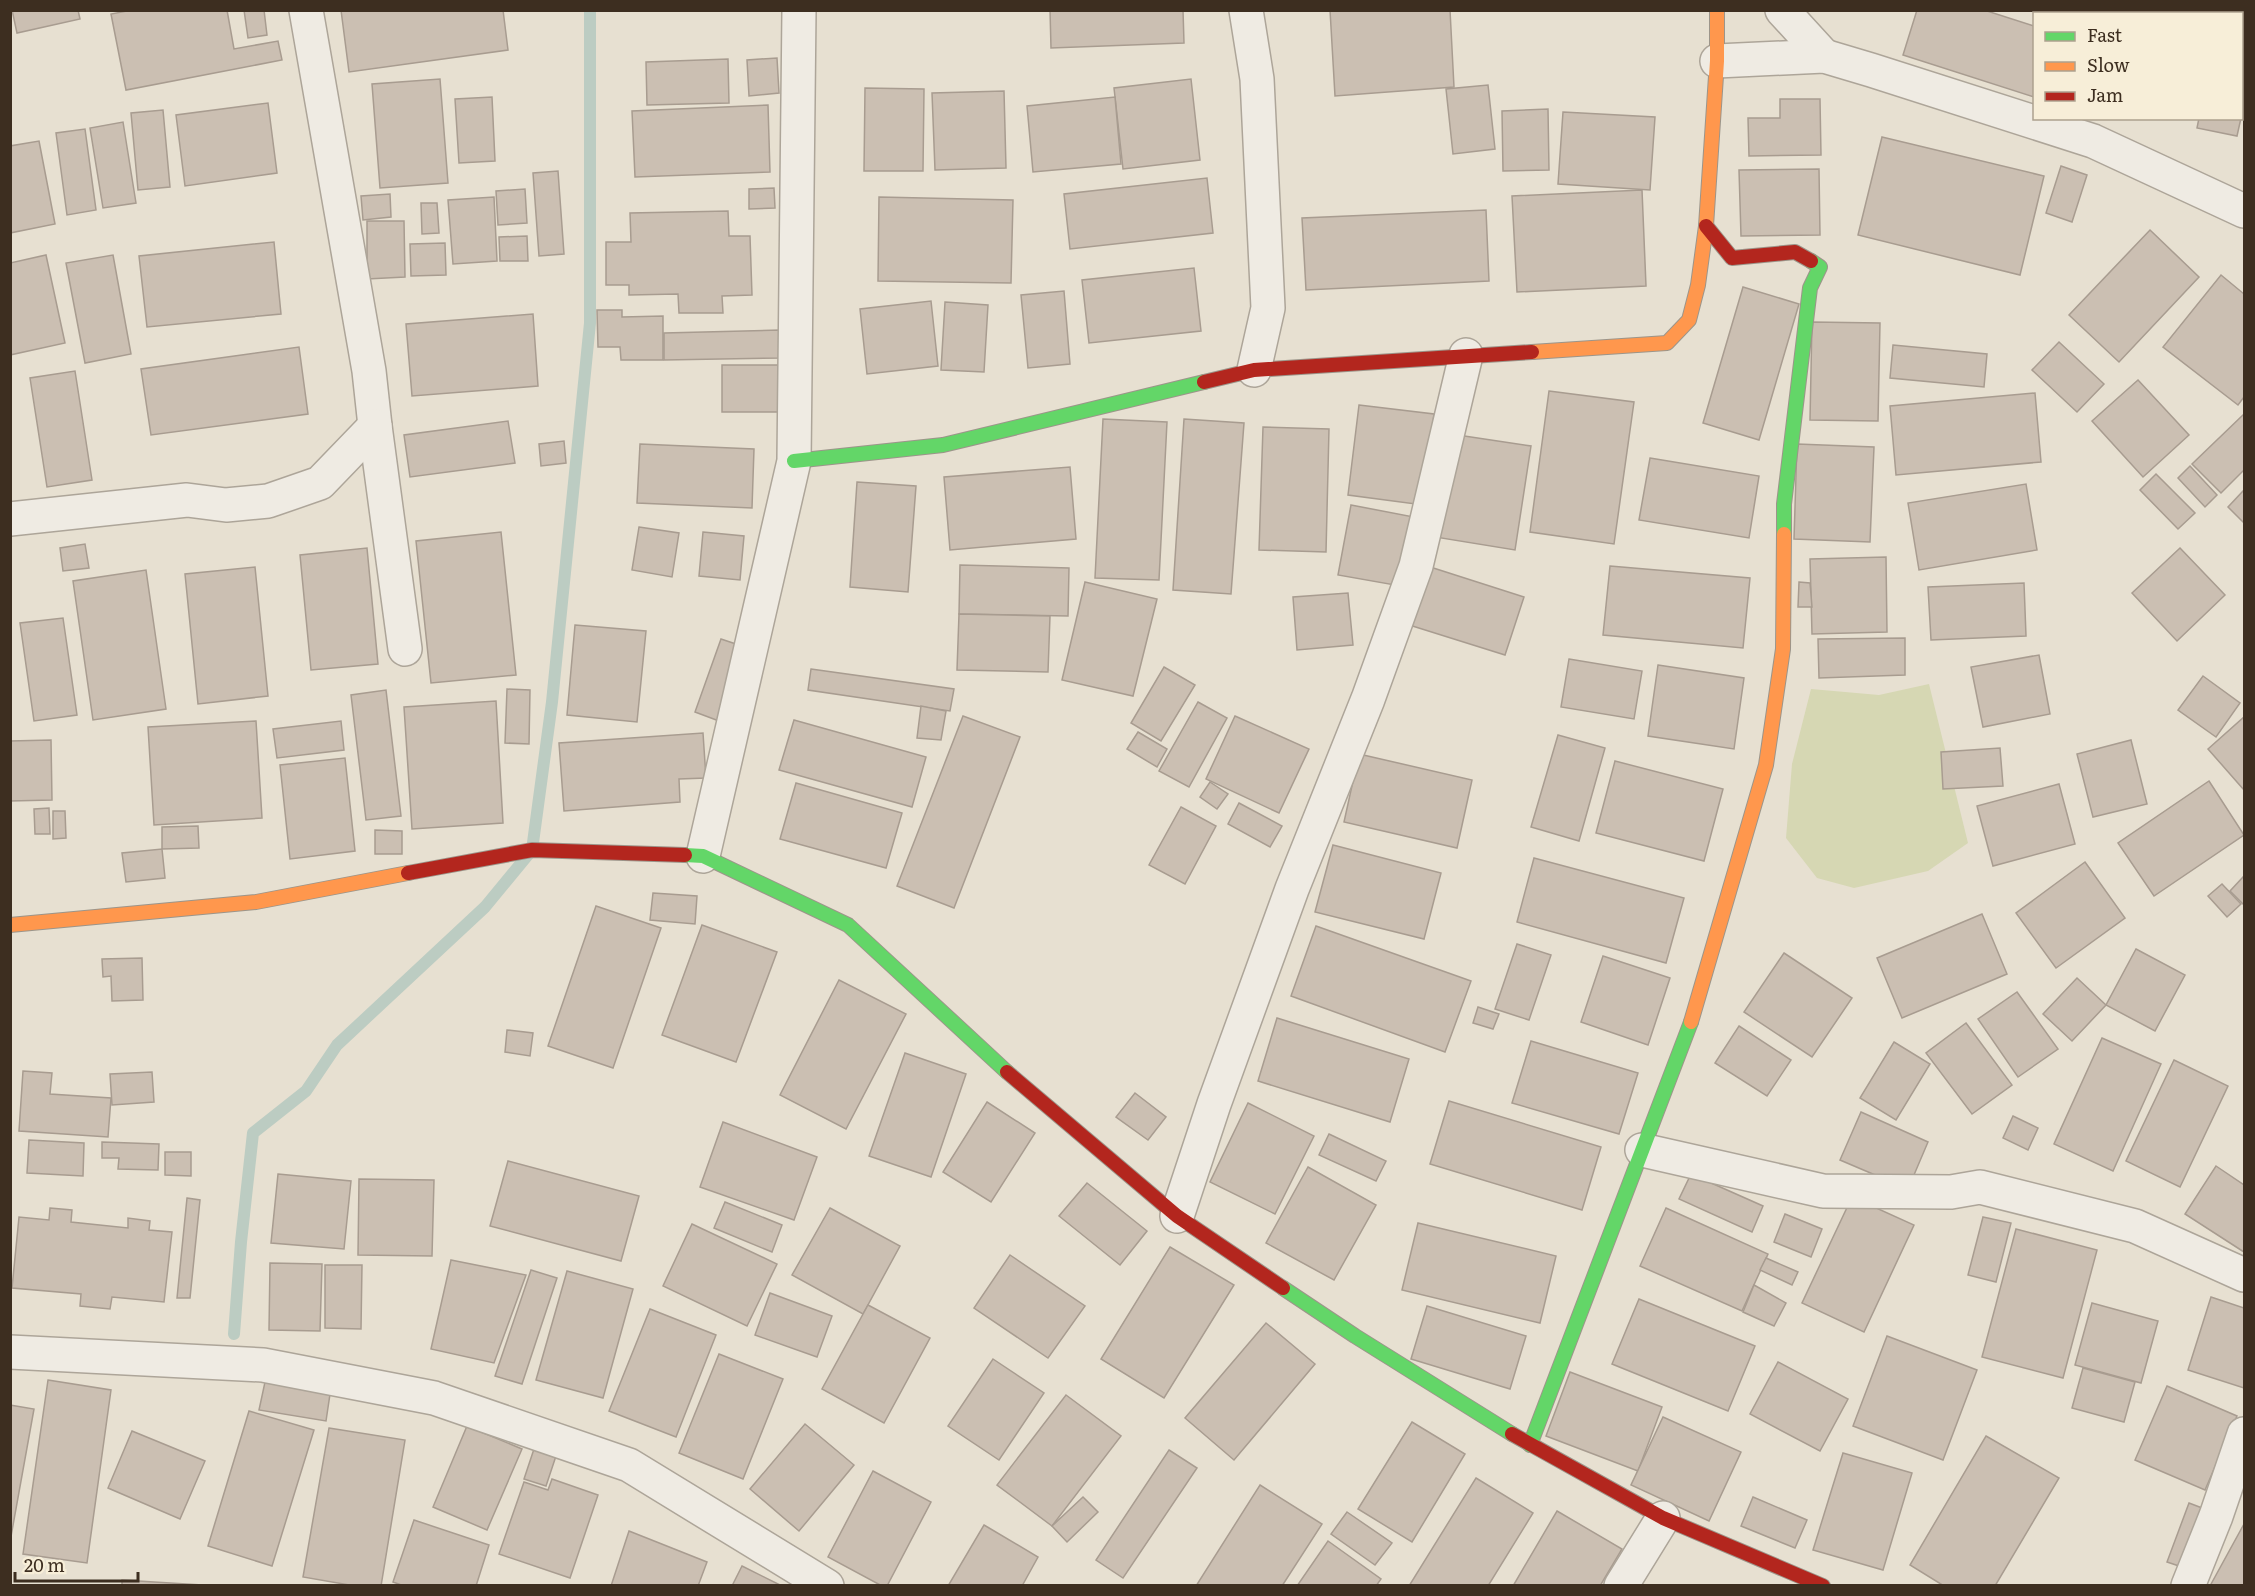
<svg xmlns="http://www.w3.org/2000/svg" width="2255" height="1596" viewBox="0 0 2255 1596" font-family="Literata,serif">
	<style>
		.green { fill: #d6d7b3 }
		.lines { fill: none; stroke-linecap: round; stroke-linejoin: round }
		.stream { stroke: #bcccc2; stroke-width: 12 }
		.building { fill: #cbbfb2; stroke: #a89c90; stroke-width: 1.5 }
		.street-casing { stroke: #ada599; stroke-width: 36 }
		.fast-casing { stroke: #9c958a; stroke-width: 16 }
		.slow-casing { stroke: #9c958a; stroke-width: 16 }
		.jam-casing { stroke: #9c958a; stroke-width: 16 }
		.street { stroke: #efebe3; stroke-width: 33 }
		.fast { stroke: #63d668; stroke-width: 14 }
		.slow { stroke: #ff974d; stroke-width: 14 }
		.jam { stroke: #b3261e; stroke-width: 14 }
	</style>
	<rect width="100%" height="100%" fill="#e7e0d1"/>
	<polygon class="green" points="1929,684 1968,843 1928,871 1854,888 1817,878 1786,838 1792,764 1811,689 1879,695"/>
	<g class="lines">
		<polyline class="stream" points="234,1334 241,1242 253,1133 306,1091 337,1045 485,907 532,850 552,702 590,323 590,10"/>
	</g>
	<g class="building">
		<polygon points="12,10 78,10 80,19 17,33"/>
		<polygon points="132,10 227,10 234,49 278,41 282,60 126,90 111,14"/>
		<polygon points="244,10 264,10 267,35 248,38"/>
		<polygon points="341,10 503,10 508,50 349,72"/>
		<polygon points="1050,10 1183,10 1184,43 1051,48"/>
		<polygon points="1330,10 1450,10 1454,87 1335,96"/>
		<polygon points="1917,10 1984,10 2034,26 2034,97 1903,55"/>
		<polygon points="2242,23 2244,24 2244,104 2242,118"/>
		<polygon points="777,58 779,93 749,96 747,60"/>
		<polygon points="728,59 729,103 647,105 646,62"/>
		<polygon points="440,79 448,183 380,188 372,84"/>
		<polygon points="1191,79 1200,160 1123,169 1114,88"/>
		<polygon points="1488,85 1495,149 1453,154 1446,89"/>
		<polygon points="865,88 924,89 923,171 864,171"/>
		<polygon points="1004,91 1006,168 935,170 932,93"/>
		<polygon points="492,97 495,161 459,163 455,99"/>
		<polygon points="1115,97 1121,164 1033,172 1027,106"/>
		<polygon points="1780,99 1820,99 1821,155 1749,156 1748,118 1780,118"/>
		<polygon points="268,103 277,173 185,186 176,115"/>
		<polygon points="768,105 770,172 635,177 632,111"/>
		<polygon points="1548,109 1549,170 1503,171 1502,111"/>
		<polygon points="163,110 170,187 138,190 131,113"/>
		<polygon points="1563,112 1655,117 1650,190 1558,184"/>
		<polygon points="2199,118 2241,118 2237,136 2197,128"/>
		<polygon points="123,122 136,203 103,208 90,128"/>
		<polygon points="85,129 96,210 67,215 56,133"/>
		<polygon points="1882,137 2044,176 2020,275 1858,235"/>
		<polygon points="39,141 55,224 10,233 10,146"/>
		<polygon points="2061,166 2087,175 2072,222 2046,213"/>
		<polygon points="1819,169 1820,235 1741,236 1739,170"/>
		<polygon points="558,171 564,254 539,256 533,173"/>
		<polygon points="1207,178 1213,233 1070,249 1064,194"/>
		<polygon points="774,188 775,208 749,209 749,189"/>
		<polygon points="525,189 527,223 498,225 496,191"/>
		<polygon points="1642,190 1646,286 1517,292 1512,196"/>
		<polygon points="390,194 391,217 363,220 361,196"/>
		<polygon points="494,197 497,261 453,264 448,200"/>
		<polygon points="879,197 1013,200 1011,283 878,281"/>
		<polygon points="421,203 437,203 439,233 422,234"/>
		<polygon points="1486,210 1489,281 1306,290 1302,218"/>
		<polygon points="728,211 729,236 750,236 752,295 722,296 723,313 679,313 678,294 629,295 629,285 606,285 606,242 631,242 630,213"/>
		<polygon points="367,221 404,221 405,277 367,279"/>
		<polygon points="2150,230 2199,277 2119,362 2069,315"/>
		<polygon points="527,236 528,261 500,261 499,237"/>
		<polygon points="274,242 281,314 147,327 139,256"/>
		<polygon points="445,243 446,275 411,276 410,244"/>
		<polygon points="46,255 65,343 10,355 10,263"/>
		<polygon points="113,255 131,354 85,363 66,263"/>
		<polygon points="1194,268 1201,331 1089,343 1082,280"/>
		<polygon points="2221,275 2244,294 2244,397 2238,405 2163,347"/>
		<polygon points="1743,287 1799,304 1759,440 1703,423"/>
		<polygon points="1064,291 1070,364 1028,368 1021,295"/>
		<polygon points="931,301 938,366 867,374 860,309"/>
		<polygon points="945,302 988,305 984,372 941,370"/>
		<polygon points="597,310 622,310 622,317 663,316 663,360 621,360 620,347 598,347"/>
		<polygon points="533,314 538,386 412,396 406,324"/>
		<polygon points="1812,322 1880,323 1878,421 1810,420"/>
		<polygon points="780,330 781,358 664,360 664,333"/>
		<polygon points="2059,342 2104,384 2077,412 2032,370"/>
		<polygon points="1893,345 1987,354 1984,387 1890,378"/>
		<polygon points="299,347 308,414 151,435 141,369"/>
		<polygon points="722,365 780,365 779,412 722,412"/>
		<polygon points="75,371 92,480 47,487 30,378"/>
		<polygon points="2138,380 2189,435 2143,477 2092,421"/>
		<polygon points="1549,391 1634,402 1614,544 1530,532"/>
		<polygon points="2035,393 2041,462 1896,475 1890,406"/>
		<polygon points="1359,405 1434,414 1423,505 1348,495"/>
		<polygon points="2244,414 2244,470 2221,493 2192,464"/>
		<polygon points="1103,419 1167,422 1159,580 1095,578"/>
		<polygon points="1184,419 1244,423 1231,594 1173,590"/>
		<polygon points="508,421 515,463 410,477 404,435"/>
		<polygon points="1263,427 1329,429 1326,552 1259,550"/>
		<polygon points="1451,434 1531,446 1515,550 1435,537"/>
		<polygon points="564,441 566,463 541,466 539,444"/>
		<polygon points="640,444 754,449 752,508 637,503"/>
		<polygon points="1797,444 1874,447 1870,542 1794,539"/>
		<polygon points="1650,458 1759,476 1749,538 1639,520"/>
		<polygon points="2190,466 2217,495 2205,507 2178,478"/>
		<polygon points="1070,467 1076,539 950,550 944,477"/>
		<polygon points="2156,474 2195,513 2178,529 2140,490"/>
		<polygon points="857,482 916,486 908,592 850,587"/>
		<polygon points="2026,484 2037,550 1919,570 1908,503"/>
		<polygon points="2244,490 2244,523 2228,507"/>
		<polygon points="1351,505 1419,518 1406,587 1338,575"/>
		<polygon points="639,527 679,533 672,577 632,570"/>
		<polygon points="501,532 516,675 431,683 416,541"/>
		<polygon points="703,532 744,536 740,580 699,576"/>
		<polygon points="85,544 89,568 63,571 60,548"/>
		<polygon points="367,548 378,664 311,670 300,555"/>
		<polygon points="2180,548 2225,595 2177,641 2132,593"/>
		<polygon points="1886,557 1887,632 1812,634 1810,559"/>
		<polygon points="960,565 1069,568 1068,616 959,614"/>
		<polygon points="1424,565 1524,597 1505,655 1406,624"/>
		<polygon points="1610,566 1750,578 1743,648 1603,635"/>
		<polygon points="255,567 268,696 198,704 185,574"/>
		<polygon points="146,570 166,709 93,720 73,581"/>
		<polygon points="1085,582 1157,599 1133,696 1062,680"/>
		<polygon points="1799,582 1810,583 1812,607 1798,607"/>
		<polygon points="2024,583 2026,636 1931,640 1928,587"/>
		<polygon points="1348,593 1353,645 1297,650 1293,597"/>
		<polygon points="959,614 1050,616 1048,672 957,670"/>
		<polygon points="63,618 77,715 34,721 20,623"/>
		<polygon points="575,625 646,631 637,722 567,715"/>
		<polygon points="1905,638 1905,675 1819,678 1818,639"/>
		<polygon points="721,639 745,647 719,721 695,712"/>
		<polygon points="2039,655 2050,714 1983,727 1971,667"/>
		<polygon points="1569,659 1642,671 1634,719 1561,707"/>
		<polygon points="1658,665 1744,678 1734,749 1648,736"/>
		<polygon points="1164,667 1195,685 1161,741 1131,723"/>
		<polygon points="811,669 954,689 950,711 808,690"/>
		<polygon points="2203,676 2240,703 2216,737 2178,710"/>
		<polygon points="507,689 530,690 529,744 505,743"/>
		<polygon points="386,690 401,816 366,820 351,695"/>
		<polygon points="496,701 503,823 412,829 404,707"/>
		<polygon points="1198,702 1227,718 1189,787 1159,771"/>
		<polygon points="921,706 946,711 941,740 917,738"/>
		<polygon points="963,716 1020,737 954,908 897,886"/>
		<polygon points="1235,716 1309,749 1279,813 1206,779"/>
		<polygon points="2244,717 2244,790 2208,749"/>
		<polygon points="794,720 926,757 912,807 779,770"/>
		<polygon points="256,721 262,818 154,825 148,727"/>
		<polygon points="341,721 344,750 277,758 273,729"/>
		<polygon points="1138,732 1167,749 1157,767 1127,749"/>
		<polygon points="703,733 706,778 679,779 680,802 564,811 559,743"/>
		<polygon points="1558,735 1605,748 1579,841 1531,827"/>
		<polygon points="51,740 52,800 10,801 10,741"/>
		<polygon points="2131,740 2147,804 2093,817 2077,754"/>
		<polygon points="2000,748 2003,786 1943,789 1941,752"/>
		<polygon points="1359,754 1472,780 1457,848 1344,822"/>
		<polygon points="345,758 355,851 290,859 280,765"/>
		<polygon points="1615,761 1723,789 1704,861 1596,833"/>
		<polygon points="2209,781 2244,835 2154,896 2118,843"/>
		<polygon points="1210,782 1228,794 1217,809 1200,797"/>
		<polygon points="796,783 902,813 886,868 780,839"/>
		<polygon points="2059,784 2075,844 1993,866 1977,806"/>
		<polygon points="1239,803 1282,826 1270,847 1228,824"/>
		<polygon points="1181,807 1216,826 1185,884 1149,865"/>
		<polygon points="49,808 50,834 35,834 34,809"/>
		<polygon points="53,811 65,811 66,838 53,839"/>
		<polygon points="198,826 199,848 162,849 162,827"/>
		<polygon points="375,830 402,831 402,854 375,854"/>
		<polygon points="1333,845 1441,873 1424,939 1315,912"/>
		<polygon points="162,849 165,878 126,882 122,853"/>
		<polygon points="1534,858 1684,898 1666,963 1517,922"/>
		<polygon points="2085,862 2125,918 2056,968 2016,913"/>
		<polygon points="2244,876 2244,905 2230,891"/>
		<polygon points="2222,884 2241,904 2227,917 2208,896"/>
		<polygon points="653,893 697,896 695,924 650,920"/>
		<polygon points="596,906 661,928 613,1068 548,1046"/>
		<polygon points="1982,914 2007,974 1902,1018 1877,958"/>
		<polygon points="702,925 777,952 736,1062 662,1035"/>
		<polygon points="1316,926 1471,981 1445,1052 1291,996"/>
		<polygon points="1517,944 1551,955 1529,1020 1495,1009"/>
		<polygon points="2136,949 2185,975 2155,1031 2106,1005"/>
		<polygon points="1784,953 1852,998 1812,1057 1744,1012"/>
		<polygon points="1603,956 1670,978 1648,1045 1581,1022"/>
		<polygon points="142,958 143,1000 112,1001 111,976 103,977 102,959"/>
		<polygon points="2077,978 2106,1005 2072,1041 2043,1014"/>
		<polygon points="839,980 906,1014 846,1129 780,1095"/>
		<polygon points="2017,992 2058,1049 2018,1077 1978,1019"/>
		<polygon points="1478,1007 1499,1014 1493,1029 1473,1023"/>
		<polygon points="1277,1018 1409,1059 1390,1122 1258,1081"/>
		<polygon points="1966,1023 2012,1085 1972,1114 1926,1053"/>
		<polygon points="1739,1026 1791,1060 1767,1096 1715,1063"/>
		<polygon points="507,1030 533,1033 530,1056 505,1052"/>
		<polygon points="2102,1038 2161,1064 2113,1171 2054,1144"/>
		<polygon points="1531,1041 1638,1073 1619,1134 1512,1103"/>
		<polygon points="1894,1042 1930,1064 1896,1120 1860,1098"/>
		<polygon points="905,1053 966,1074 931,1177 869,1156"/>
		<polygon points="2174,1060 2228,1086 2180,1187 2126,1161"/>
		<polygon points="23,1071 52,1073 50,1094 111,1098 108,1137 19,1131"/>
		<polygon points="152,1072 154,1102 112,1105 110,1074"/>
		<polygon points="1135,1093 1166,1117 1148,1140 1116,1117"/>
		<polygon points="1449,1101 1601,1147 1582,1210 1430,1164"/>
		<polygon points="987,1102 1035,1133 991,1202 943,1172"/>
		<polygon points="1248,1103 1314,1136 1275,1214 1210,1182"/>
		<polygon points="1861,1112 1928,1142 1908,1189 1840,1160"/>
		<polygon points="2013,1116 2038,1128 2028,1150 2003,1138"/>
		<polygon points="723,1122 817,1157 794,1220 700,1187"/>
		<polygon points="1329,1134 1386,1161 1376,1181 1319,1155"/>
		<polygon points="29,1140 84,1143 83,1176 27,1173"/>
		<polygon points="102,1142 159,1144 158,1170 118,1169 119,1158 102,1158"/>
		<polygon points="165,1152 191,1152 191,1176 165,1175"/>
		<polygon points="508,1161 639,1196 621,1261 490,1226"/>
		<polygon points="2216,1166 2244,1185 2244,1252 2185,1214"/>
		<polygon points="1308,1167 1376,1205 1334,1280 1266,1243"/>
		<polygon points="278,1174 351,1181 344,1249 271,1243"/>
		<polygon points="1691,1174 1763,1206 1752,1232 1679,1199"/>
		<polygon points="359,1179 434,1180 432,1256 358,1255"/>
		<polygon points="1087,1183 1147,1231 1120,1265 1059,1216"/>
		<polygon points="1852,1197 1914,1225 1864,1332 1802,1303"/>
		<polygon points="187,1198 200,1200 190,1298 177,1298"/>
		<polygon points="725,1202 782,1225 772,1252 714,1228"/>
		<polygon points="50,1208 72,1210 71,1222 128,1228 128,1218 150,1221 149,1230 172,1232 164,1302 112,1297 110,1309 80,1306 81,1294 12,1288 19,1217 49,1220"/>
		<polygon points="830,1208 900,1246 863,1314 792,1275"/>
		<polygon points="1666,1208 1768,1254 1742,1311 1640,1266"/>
		<polygon points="1785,1214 1822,1229 1811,1257 1774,1242"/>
		<polygon points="1983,1217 2011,1223 1996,1282 1968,1275"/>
		<polygon points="1418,1223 1556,1256 1540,1323 1402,1290"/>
		<polygon points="692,1224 777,1264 747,1326 663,1286"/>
		<polygon points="2016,1229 2097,1250 2063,1378 1982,1357"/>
		<polygon points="1170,1247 1234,1285 1164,1398 1101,1359"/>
		<polygon points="1010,1255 1085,1306 1048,1358 974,1308"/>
		<polygon points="1766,1258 1798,1272 1792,1285 1760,1270"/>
		<polygon points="451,1260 526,1275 494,1363 431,1349"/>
		<polygon points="270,1263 322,1264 320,1331 269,1330"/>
		<polygon points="325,1265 362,1265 361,1329 325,1328"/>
		<polygon points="531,1270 557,1278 522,1384 495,1376"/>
		<polygon points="567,1271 633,1289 603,1398 536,1380"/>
		<polygon points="1754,1285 1786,1303 1774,1326 1743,1312"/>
		<polygon points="770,1293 832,1316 817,1357 755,1335"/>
		<polygon points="2211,1297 2244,1308 2244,1388 2188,1370"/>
		<polygon points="1639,1299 1755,1346 1728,1411 1612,1364"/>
		<polygon points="2092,1303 2158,1321 2141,1383 2075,1365"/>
		<polygon points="868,1305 930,1338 884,1423 822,1389"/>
		<polygon points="1427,1306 1526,1336 1510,1389 1411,1359"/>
		<polygon points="650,1309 716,1335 676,1437 609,1411"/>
		<polygon points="1266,1323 1315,1364 1234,1460 1185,1418"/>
		<polygon points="1887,1336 1977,1370 1943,1460 1853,1426"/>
		<polygon points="719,1354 783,1379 743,1479 679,1453"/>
		<polygon points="993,1359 1044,1393 999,1460 948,1426"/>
		<polygon points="1778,1362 1848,1399 1820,1451 1750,1414"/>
		<polygon points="2083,1368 2135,1382 2124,1422 2072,1408"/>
		<polygon points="1570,1372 1662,1407 1638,1471 1546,1436"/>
		<polygon points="48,1380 111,1390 87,1563 23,1554"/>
		<polygon points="265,1382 330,1394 326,1421 259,1410"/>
		<polygon points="2167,1386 2237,1416 2205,1490 2135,1460"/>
		<polygon points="1066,1395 1121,1436 1052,1526 997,1485"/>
		<polygon points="10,1405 34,1409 10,1542"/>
		<polygon points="249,1411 314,1430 272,1566 208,1546"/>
		<polygon points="1663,1417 1741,1452 1709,1521 1631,1485"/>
		<polygon points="1412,1422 1465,1454 1412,1542 1358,1509"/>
		<polygon points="805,1424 854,1465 799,1531 750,1489"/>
		<polygon points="467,1426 522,1449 487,1530 433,1507"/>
		<polygon points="329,1428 405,1440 381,1586 355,1586 303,1577"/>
		<polygon points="132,1431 205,1461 180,1519 108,1488"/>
		<polygon points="1986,1436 2059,1478 1995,1586 1944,1586 1910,1565"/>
		<polygon points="534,1449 556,1456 546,1486 524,1479"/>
		<polygon points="1169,1450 1197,1468 1123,1578 1096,1560"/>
		<polygon points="1843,1453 1912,1473 1883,1570 1813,1550"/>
		<polygon points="873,1471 931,1502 887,1586 882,1586 828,1557"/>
		<polygon points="1476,1478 1533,1513 1488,1586 1409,1586"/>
		<polygon points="552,1479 598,1495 570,1578 499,1554 524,1482 548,1490"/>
		<polygon points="1260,1485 1322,1524 1282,1586 1196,1586"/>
		<polygon points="1083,1497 1098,1512 1067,1542 1052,1526"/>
		<polygon points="1753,1497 1807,1520 1795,1548 1741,1526"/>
		<polygon points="2189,1503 2210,1511 2188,1569 2167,1562"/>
		<polygon points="1557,1511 1622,1549 1600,1586 1513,1586"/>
		<polygon points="1347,1512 1392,1543 1375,1565 1331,1534"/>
		<polygon points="414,1520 489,1545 476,1586 404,1586 393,1582"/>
		<polygon points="2244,1524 2244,1586 2210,1586"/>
		<polygon points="984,1525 1038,1557 1022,1586 948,1586"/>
		<polygon points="629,1531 707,1562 698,1586 611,1586"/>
		<polygon points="1328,1541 1381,1579 1376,1586 1297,1586"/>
		<polygon points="742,1566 782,1586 732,1586"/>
		<polygon points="122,1580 202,1585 202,1586 122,1586"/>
	</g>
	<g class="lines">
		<g class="street-casing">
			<g id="street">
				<polyline points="306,10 369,371 375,426 405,649"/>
				<polyline points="1246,10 1257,79 1268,308 1254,370"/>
				<polyline points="1782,10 1824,56"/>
				<polyline points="2128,14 2128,10"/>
				<polyline points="1717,61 1824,56 1871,70 2093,141 2244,211"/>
				<polyline points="10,519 187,500 226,505 268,501 320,483 375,426"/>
				<polyline points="703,856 794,461 799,10"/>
				<polyline points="1642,1150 1823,1191 1951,1192 1980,1187 2135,1226 2244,1275"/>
				<polyline points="1177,1216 1214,1104 1292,889 1368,699 1416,566 1466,355"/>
				<polyline points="10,1352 263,1365 434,1398 629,1465 827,1586"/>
				<polyline points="1621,1586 1663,1518"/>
				<polyline points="2188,1586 2216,1516 2244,1434"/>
			</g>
		</g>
		<g class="fast-casing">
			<g id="fast">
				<polyline points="794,461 943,445 1204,382"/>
				<polyline points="1784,534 1784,504 1810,288 1820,267 1811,261"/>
				<polyline points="685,855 703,856 848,925 1007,1072"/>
				<polyline points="1283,1288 1355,1336 1512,1434"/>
				<polyline points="1530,1445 1691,1022"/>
			</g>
		</g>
		<g class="slow-casing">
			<g id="slow">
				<polyline points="1532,352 1667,343 1689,320 1698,285 1706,226 1717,61 1717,10"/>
				<polyline points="10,925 256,902 408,873"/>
				<polyline points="1691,1022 1766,765 1783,649 1784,534"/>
			</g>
		</g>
		<g class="jam-casing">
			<g id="jam">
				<polyline points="1706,226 1732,258 1795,252 1811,261"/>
				<polyline points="1204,382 1254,370 1532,352"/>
				<polyline points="408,873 532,850 685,855"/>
				<polyline points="1007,1072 1177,1216 1283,1288"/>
				<polyline points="1512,1434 1663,1518 1823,1586"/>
			</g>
		</g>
		<use href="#street" class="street"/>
		<use href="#fast" class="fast"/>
		<use href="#slow" class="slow"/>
		<use href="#jam" class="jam"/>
	</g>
	<rect width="2255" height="1596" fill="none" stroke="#3d2e20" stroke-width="24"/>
	<rect x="2033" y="12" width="210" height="108" fill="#f7eed8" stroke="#ada18e" stroke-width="1.5"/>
	<rect x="2045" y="32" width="30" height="9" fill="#63d668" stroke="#ada18e" stroke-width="1.5"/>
	<text x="2087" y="42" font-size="18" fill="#3d2e20">Fast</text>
	<rect x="2045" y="62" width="30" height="9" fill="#ff974d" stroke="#ada18e" stroke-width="1.5"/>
	<text x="2087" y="72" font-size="18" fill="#3d2e20">Slow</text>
	<rect x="2045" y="92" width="30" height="9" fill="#b3261e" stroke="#ada18e" stroke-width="1.5"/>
	<text x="2087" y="102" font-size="18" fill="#3d2e20">Jam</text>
	<path d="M15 1572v9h123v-9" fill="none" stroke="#3d2e20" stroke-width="3"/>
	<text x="24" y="1572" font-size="18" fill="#3d2e20" stroke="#f7eed8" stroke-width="4.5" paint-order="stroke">20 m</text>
</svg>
